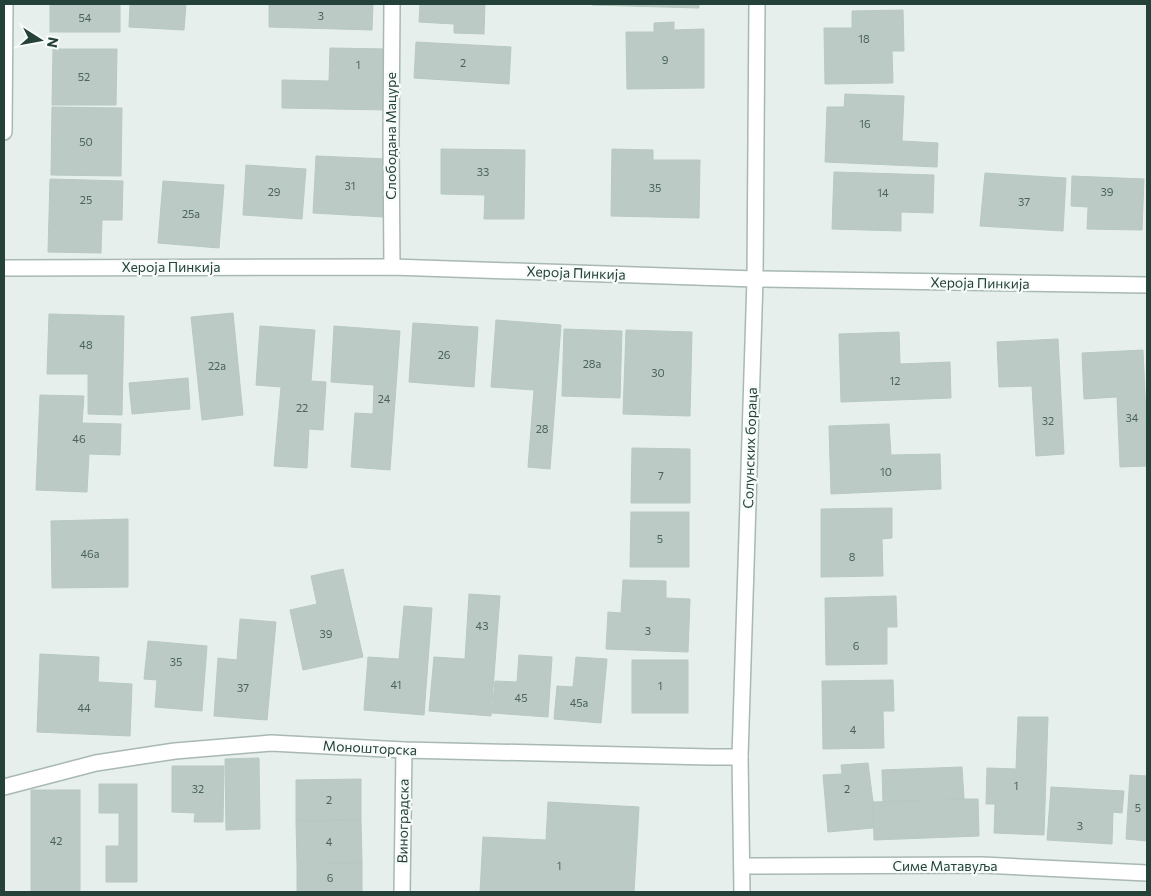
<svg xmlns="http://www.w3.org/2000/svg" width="1151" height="896" viewBox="0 0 1151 896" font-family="Commissioner,sans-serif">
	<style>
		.building { fill: #bbcac4; stroke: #b8c9c2 }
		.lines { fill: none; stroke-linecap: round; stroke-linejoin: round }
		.minor-casing { stroke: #a8b8b2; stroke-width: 18 }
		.minor { stroke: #fff; stroke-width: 15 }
		.labels { text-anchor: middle; stroke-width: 4.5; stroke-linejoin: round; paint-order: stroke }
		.number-label { font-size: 11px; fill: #4a645c }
		.street-label { font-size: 14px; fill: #24423a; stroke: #f7fbf9 }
	</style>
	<rect width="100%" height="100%" fill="#e6efeb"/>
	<g class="building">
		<rect x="50" y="4" width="70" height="28"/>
		<polygon points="130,4 186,4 184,30 129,27"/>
		<polygon points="269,4 373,4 372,30 269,27"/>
		<polygon points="420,4 485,4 484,34 454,33 454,24 419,22"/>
		<polygon points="592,4 699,4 699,8 592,5"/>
		<polygon points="903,10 904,51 892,51 893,83 825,84 824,28 852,28 852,11"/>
		<polygon points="674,22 674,30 704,29 704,88 627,89 626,32 654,32 654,23"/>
		<polygon points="416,42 511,47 509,84 414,78"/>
		<polygon points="330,48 386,49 385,110 282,108 282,80 329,81"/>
		<polygon points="53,49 117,49 116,105 52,105"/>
		<polygon points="845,94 904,96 902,141 938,143 937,167 825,162 827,107 844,107"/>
		<polygon points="52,107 122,108 121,176 51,175"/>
		<polygon points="441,149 525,150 524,219 484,219 485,195 441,194"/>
		<polygon points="612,149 653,150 653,160 700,160 699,218 611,216"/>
		<polygon points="316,156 387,159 384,217 313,213"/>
		<polygon points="246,165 306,169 302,219 243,215"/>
		<polygon points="834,172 934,175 933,213 901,212 901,231 832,229"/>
		<polygon points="985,173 1066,178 1063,231 980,226"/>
		<polygon points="1072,176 1144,179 1142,230 1087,229 1088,207 1071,206"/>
		<polygon points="50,179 123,181 122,220 102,220 101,253 48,252"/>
		<polygon points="163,181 224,185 219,248 158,243"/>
		<polygon points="233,313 243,415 202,420 191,317"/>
		<polygon points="49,314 124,316 122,415 88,414 88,374 47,374"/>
		<polygon points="496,320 561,325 550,469 528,467 534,390 491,387"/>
		<polygon points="413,323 478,327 474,387 409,382"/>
		<polygon points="260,326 315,330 311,381 326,382 323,430 309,429 307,468 274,466 281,387 256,385"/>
		<polygon points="334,326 400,331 390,470 351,467 355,413 373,414 374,385 331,382"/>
		<polygon points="564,329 622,331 620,398 562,396"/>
		<polygon points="626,330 692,332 690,416 623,414"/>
		<polygon points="899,332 900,364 950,362 951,398 841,402 839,334"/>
		<polygon points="1058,339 1064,454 1036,456 1032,386 999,387 997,342"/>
		<polygon points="1143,350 1147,438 1147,466 1120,467 1117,397 1084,399 1082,353"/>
		<polygon points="188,378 190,409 132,414 129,383"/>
		<polygon points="40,395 84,396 82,423 121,424 120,455 89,454 87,492 36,490"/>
		<polygon points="889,424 891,455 940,454 941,489 831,494 829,426"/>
		<polygon points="632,448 690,449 690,503 631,503"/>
		<polygon points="892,508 892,538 882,539 883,576 821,577 821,509"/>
		<polygon points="631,512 689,512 689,567 630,567"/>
		<polygon points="128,519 128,587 52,588 51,521"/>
		<polygon points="343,569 363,657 303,670 290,610 317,604 311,576"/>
		<polygon points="623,580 666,581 666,598 690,599 688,652 606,649 608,612 621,613"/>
		<polygon points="469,594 500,596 491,716 429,711 434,657 465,659"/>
		<polygon points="896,596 897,627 887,627 887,664 826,665 825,598"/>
		<polygon points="404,606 432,608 424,715 364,710 368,657 399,659"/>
		<polygon points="240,619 276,622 267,720 214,716 218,658 237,660"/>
		<polygon points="148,641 207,646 202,711 155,707 157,680 144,679"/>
		<polygon points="40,654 99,657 98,682 132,684 130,736 37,732"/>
		<polygon points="519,655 552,657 548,717 492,713 495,681 517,682"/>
		<polygon points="576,657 607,659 601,723 554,719 557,686 573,687"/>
		<rect x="632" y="660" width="56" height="53"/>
		<polygon points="893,680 894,711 883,711 884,748 823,749 822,681"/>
		<polygon points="1018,717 1048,717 1044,835 994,833 995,804 986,804 987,768 1016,769"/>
		<polygon points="259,758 260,829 226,830 225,759"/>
		<polygon points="868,763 873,802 873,828 828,832 823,775 842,774 841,765"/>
		<polygon points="172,766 224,766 223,822 194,822 195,813 172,812"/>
		<polygon points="962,767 964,799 883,803 882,770"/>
		<polygon points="1130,775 1147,776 1147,841 1126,839"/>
		<polygon points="361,779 361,820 296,821 296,780"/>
		<polygon points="99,784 137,784 137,882 106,882 106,846 119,846 119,813 99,813"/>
		<polygon points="1051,787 1124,791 1122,813 1113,812 1112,844 1047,840"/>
		<rect x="31" y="790" width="49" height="102"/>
		<polygon points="964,799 978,799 979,836 874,840 873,802"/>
		<polygon points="548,802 639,807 634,892 480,892 483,837 546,840"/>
		<polygon points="361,820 362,863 297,864 296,821"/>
		<polygon points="362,863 362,892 297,892 297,864"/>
	</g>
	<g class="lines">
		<g class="minor-casing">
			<g id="minor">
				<polyline points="392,4 391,141 392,267"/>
				<polyline points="4,132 5,4"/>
				<polyline points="4,268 392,267 755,279 1147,285"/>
				<polyline points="4,787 96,763 175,751 271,743 404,750 711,757 740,757"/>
				<polyline points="742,866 982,865 1147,873"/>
				<polyline points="402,892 404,750"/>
				<polyline points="742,892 740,757 755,279 757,4"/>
			</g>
		</g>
		<use href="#minor" class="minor"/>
	</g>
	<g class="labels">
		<g class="number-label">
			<text x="321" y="20">3</text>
			<text x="85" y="22">54</text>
			<text x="864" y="43">18</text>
			<text x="665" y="64">9</text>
			<text x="463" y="67">2</text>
			<text x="358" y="69">1</text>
			<text x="84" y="81">52</text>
			<text x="865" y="128">16</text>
			<text x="86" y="146">50</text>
			<text x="483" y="176">33</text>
			<text x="350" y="190">31</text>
			<text x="655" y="192">35</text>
			<text x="274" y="196">29</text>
			<text x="1107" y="196">39</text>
			<text x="883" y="197">14</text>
			<text x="86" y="204">25</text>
			<text x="1024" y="206">37</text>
			<text x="191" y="218">25a</text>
			<text x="86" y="349">48</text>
			<text x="444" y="359">26</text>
			<text x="592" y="368">28a</text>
			<text x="217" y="370">22a</text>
			<text x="658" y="377">30</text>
			<text x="895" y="385">12</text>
			<text x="384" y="403">24</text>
			<text x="302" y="412">22</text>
			<text x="1132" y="422">34</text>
			<text x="1048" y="425">32</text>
			<text x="542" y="433">28</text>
			<text x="79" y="443">46</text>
			<text x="886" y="476">10</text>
			<text x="661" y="480">7</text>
			<text x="660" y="543">5</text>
			<text x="90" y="558">46a</text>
			<text x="852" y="561">8</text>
			<text x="482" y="630">43</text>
			<text x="648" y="635">3</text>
			<text x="326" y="638">39</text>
			<text x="856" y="650">6</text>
			<text x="176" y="666">35</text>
			<text x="396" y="689">41</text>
			<text x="660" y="690">1</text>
			<text x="243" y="692">37</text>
			<text x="521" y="702">45</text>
			<text x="579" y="707">45a</text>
			<text x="84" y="712">44</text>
			<text x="853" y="734">4</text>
			<text x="1016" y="790">1</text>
			<text x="198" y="793">32</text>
			<text x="847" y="793">2</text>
			<text x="329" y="804">2</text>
			<text x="1138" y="812">5</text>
			<text x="1080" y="830">3</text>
			<text x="56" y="845">42</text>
			<text x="329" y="846">4</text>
			<text x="559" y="870">1</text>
			<text x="330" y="882">6</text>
		</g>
		<g class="street-label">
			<text transform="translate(391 136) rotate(-90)" y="5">Слободана Мацуре</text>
			<text x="171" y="272">Хероја Пинкија</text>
			<text transform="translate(576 273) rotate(2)" y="5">Хероја Пинкија</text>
			<text transform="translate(980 283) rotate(1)" y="5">Хероја Пинкија</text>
			<text transform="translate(750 448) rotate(-88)" y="5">Солунских бораца</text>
			<text transform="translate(370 748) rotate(3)" y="5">Моношторска</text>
			<text transform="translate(403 821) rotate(-89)" y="5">Виноградска</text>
			<text x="945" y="871">Симе Матавуља</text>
		</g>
	</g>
	<rect width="1151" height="896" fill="none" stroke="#24423a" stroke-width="10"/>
	<g transform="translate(40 40) rotate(101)" stroke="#f7fbf9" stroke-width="4" paint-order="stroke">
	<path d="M0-4L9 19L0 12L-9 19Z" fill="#24423a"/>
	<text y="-8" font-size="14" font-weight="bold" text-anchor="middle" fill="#24423a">N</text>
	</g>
</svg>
